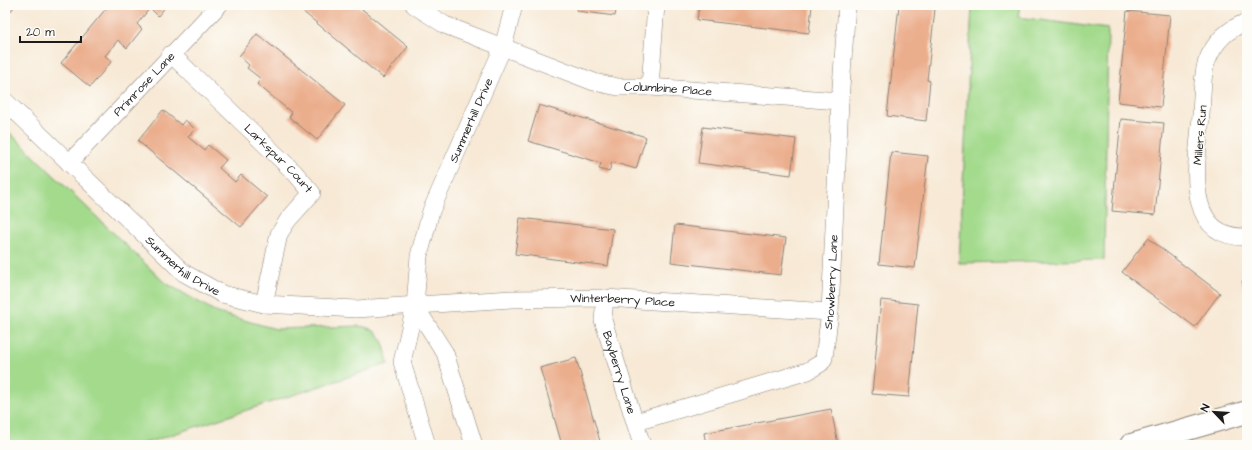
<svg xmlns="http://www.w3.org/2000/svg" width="1252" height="450" viewBox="0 0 1252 450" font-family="'Architects Daughter',sans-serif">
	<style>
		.green { fill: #a3da8c; stroke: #607b54 }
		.building { fill: #ebae8d }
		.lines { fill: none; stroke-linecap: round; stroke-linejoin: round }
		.minor-casing { stroke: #8a8278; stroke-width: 18 }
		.secondary-casing { stroke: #8a8278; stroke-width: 24 }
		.minor { stroke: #fff; stroke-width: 17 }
		.secondary { stroke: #fff; stroke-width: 22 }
		.labels { text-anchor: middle; stroke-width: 3; stroke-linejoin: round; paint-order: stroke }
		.street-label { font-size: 12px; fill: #1c1c1c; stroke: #fdfcf7 }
	</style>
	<rect width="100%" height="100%" fill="#fdfcf7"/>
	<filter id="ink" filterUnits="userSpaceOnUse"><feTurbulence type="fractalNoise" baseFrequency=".025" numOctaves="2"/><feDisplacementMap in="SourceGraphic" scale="8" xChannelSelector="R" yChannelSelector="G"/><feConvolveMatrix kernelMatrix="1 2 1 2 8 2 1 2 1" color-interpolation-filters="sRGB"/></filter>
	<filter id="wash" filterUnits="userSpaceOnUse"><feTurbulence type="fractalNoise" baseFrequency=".012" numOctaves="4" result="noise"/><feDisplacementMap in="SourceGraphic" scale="16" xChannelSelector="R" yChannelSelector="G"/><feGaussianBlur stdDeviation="0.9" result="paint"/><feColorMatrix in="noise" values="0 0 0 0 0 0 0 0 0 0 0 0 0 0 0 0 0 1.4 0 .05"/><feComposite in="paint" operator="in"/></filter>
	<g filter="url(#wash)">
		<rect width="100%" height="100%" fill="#f7e9d5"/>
		<g class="green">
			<polygon points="972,5 1020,5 1018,17 1108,29 1104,260 959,263"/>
			<path d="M5,128l159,154 54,31 58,16 83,-3c24,3 25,18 29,38l-248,81h-135z"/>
		</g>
		<g id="blocks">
			<g class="building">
				<polygon points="5,5 15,5 11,11"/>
				<polygon points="109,5 167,5 158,16 150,8 137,24 142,29 127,48 118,40 105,56 112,61 90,87 61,63"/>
				<polygon points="295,5 357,5 408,47 383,78"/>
				<polygon points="578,5 617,5 615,16 577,11"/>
				<polygon points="699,5 812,5 809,33 697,20"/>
				<polygon points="899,5 935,9 927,80 930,81 926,121 887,116"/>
				<polygon points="1127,11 1170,15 1161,107 1118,102"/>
				<polygon points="257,34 345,105 317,140 289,117 292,113 257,84 261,79 247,68 249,65 239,56"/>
				<polygon points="539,105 646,137 636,169 612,162 609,172 599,169 601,163 528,141"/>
				<polygon points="163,110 181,125 185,120 195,129 188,137 204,150 208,145 226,160 219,168 235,182 241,175 267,197 241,227 138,141"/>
				<polygon points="1121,119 1164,123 1155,215 1112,211"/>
				<polygon points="703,127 796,139 791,175 698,163"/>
				<polygon points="891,152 928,156 915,268 879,264"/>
				<polygon points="520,218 613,229 608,266 515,254"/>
				<polygon points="675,225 786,238 781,275 671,262"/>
				<polygon points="1148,238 1220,293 1195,327 1122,272"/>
				<polygon points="1247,279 1247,299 1242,281"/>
				<polygon points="881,300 918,304 909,397 872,394"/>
				<polygon points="576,358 601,445 562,445 540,368"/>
				<polygon points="831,409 838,444 706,445 704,433"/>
			</g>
		</g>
	</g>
	<g filter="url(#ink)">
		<use href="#blocks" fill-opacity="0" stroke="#8a8278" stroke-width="1"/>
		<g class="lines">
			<g class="minor-casing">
				<g id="minor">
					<path id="s1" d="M414,5l31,20 149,57 24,5h32l190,14"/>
					<path d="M1247,22c-20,7 -32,19 -40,39 -5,10 -5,41 -6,54 -3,44 -21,123 46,122"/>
					<path id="s2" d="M171,54l124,119 17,20 -24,27 -9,14 -15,70"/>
					<polyline points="650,87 656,5"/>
					<path id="s3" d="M5,101l179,172 38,21 42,10 92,5 156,-10 93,-1 225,14"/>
					<path id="s4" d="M69,163l150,-158"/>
					<path id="s5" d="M605,298l-2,22 39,125"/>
					<polyline points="415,306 445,353 474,445"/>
					<path id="s6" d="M636,422l172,-51 13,-8 3,-5 6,-46 10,-211 7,-96"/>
					<path id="s7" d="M427,445l-25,-83 13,-56 4,-50 12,-45 72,-164 11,-42"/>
				</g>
			</g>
			<g class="secondary-casing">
				<polyline id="secondary" points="1131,445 1247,412"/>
			</g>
			<use href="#minor" class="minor"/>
			<use href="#secondary" class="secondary"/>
		</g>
	</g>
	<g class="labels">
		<g class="street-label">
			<text dy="4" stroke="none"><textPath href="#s4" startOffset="109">Primrose Lane</textPath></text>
			<text dy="4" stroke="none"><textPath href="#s1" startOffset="271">Columbine Place</textPath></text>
			<text dy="4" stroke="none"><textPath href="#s7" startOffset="340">Summerhill Drive</textPath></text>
			<text transform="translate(1200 135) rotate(-85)" y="4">Millers Run</text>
			<text dy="4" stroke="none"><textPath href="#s2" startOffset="150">Larkspur Court</textPath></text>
			<text dy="4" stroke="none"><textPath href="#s3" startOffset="243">Summerhill Drive</textPath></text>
			<text dy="4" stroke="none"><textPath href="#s6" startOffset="277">Snowberry Lane</textPath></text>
			<text dy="4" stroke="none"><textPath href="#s3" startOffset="694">Winterberry Place</textPath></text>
			<text dy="4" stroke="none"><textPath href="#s5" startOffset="77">Bayberry Lane</textPath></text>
		</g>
	</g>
	<rect width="1252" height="450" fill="none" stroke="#fdfcf7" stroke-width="20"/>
	<g transform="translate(1214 412) rotate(295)" stroke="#fdfcf7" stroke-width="3" paint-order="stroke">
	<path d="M0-3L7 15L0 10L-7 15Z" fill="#1c1c1c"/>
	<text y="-6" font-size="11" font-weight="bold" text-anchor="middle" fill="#1c1c1c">N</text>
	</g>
	<path d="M20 36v6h61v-6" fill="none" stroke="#1c1c1c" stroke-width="2"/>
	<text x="26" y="36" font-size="12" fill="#1c1c1c" stroke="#fdfcf7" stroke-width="3" paint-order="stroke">20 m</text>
</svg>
